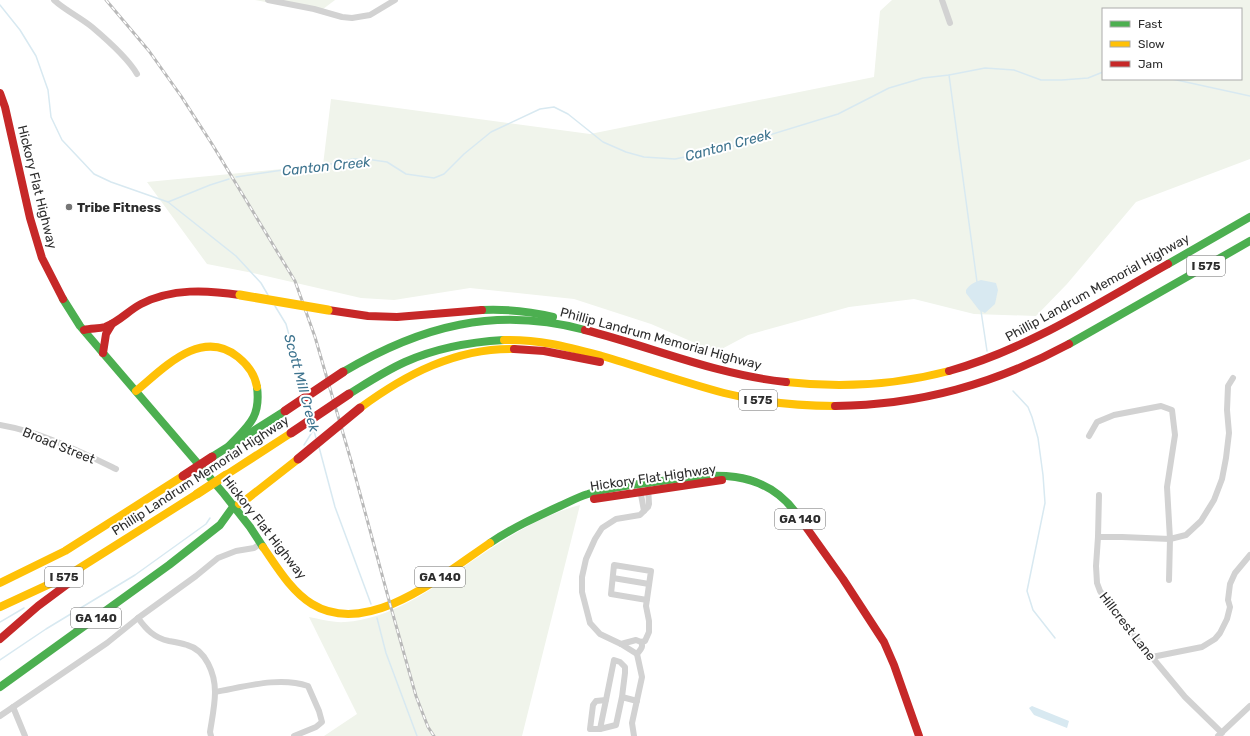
<svg xmlns="http://www.w3.org/2000/svg" width="1250" height="736" viewBox="0 0 1250 736" font-family="Rubik,sans-serif">
	<style>
		.green { fill: #f0f4eb; fill-rule: evenodd }
		.water { fill: #d8e9f1 }
		.lines { fill: none; stroke-linecap: round; stroke-linejoin: round }
		.stream { stroke: #d8e9f1; stroke-width: 1.5 }
		.street { stroke: #d2d2d2; stroke-width: 6 }
		.fast { stroke: #4caf50; stroke-width: 8 }
		.slow { stroke: #ffc107; stroke-width: 8 }
		.jam { stroke: #c62828; stroke-width: 8 }
		.rail-casing { stroke: #b9b9b9; stroke-width: 3 }
		.rail { stroke: #fff; stroke-width: 1.5; stroke-dasharray: 4.5; stroke-linecap: butt }
		.slow-bridge { stroke: #ffc107; stroke-width: 9 }
		.jam-bridge { stroke: #c62828; stroke-width: 9 }
		.poi-dot { fill: #767676; stroke: #fff; stroke-width: 1.5 }
		.labels { text-anchor: middle; stroke-width: 4; stroke-linejoin: round; paint-order: stroke }
		.shield { fill: #fff; stroke: #6c6c6c; stroke-width: 1 }
		.shield-label { font-size: 12px; font-weight: bold; fill: #2d2d2d }
		.street-label { font-size: 13px; fill: #2d2d2d; stroke: #fff }
		.poi-label { font-size: 13px; font-weight: bold; fill: #2d2d2d; stroke: #fff; text-anchor: start }
		.water-label { font-size: 14px; font-style: italic; fill: #3d738e; stroke: #fff }
	</style>
	<rect width="100%" height="100%" fill="#fff"/>
	<g class="green">
		<polygon points="255,0 335,0 319,12"/>
		<path d="M892,0h358v159l-114,43 -69,82 -31,32 -62,-2 -60,-15 -65,8 -101,28 -32,17 -65,-28 -77,-25 -104,-11 -76,12 -33,-2 -108,-25 -46,-9 -60,-82 176,-17 8,-66 259,35 284,-57 6,-66zM1103,9h138v70h-138z"/>
		<path d="M580,505l-58,231h-198l33,-22 -48,-97c11,2 25,6 36,5 45,-3 84,-31 120,-56 35,-24 73,-50 115,-61z"/>
	</g>
	<g class="water">
		<path d="M981,280l15,3 2,7 -3,14 -10,9 -6,-3 -13,-17v-3c4,-6 9,-8 15,-10z"/>
		<polygon points="1032,706 1069,721 1067,728 1034,715 1029,708"/>
	</g>
	<g class="lines">
		<g class="stream">
			<polyline points="0,5 20,30 36,56 48,90 51,117 62,140 94,174 111,182 168,202 236,256 261,283 268,295"/>
			<polyline points="949,75 977,282"/>
			<polyline points="1172,79 1250,96"/>
			<polyline points="236,177 276,171 326,165 353,159 366,159 387,162 406,174 434,178 444,174 464,154 491,132 540,109 554,107 568,114 603,142 626,152 644,157 675,159 720,150 838,114 889,88 923,78 949,75 985,68 1014,70 1041,80 1062,80 1088,78 1103,72"/>
			<polyline points="168,202 210,185 229,179"/>
			<polyline points="275,306 286,324 305,393"/>
			<polyline points="981,311 987,351"/>
			<polyline points="1013,391 1028,407 1032,417 1038,438 1043,475 1045,503 1027,591 1033,610 1055,638"/>
			<polyline points="307,403 310,414"/>
			<polyline points="312,424 316,438"/>
			<polyline points="304,445 314,429"/>
			<polyline points="319,447 335,507 371,604"/>
			<polyline points="377,618 386,653 417,736"/>
			<polyline points="0,622 24,608"/>
			<polyline points="0,660 46,629 135,575 206,524 210,518"/>
		</g>
		<g class="street">
			<path d="M54,0c12,11 26,17 38,27 13,11 37,33 45,47"/>
			<polyline points="268,0 314,9 342,17 352,18 370,15 395,0"/>
			<polyline points="942,0 950,23"/>
			<path d="M0,425c41,7 79,26 116,44"/>
			<polyline points="1089,436 1097,422 1114,415 1161,406 1172,410 1175,435 1167,487 1170,539 1169,580"/>
			<polyline points="640,489 644,511"/>
			<polyline points="1099,495 1098,537 1096,566 1097,583 1100,591 1112,609 1185,697 1222,733"/>
			<polyline points="1098,537 1122,537 1170,539 1186,535 1201,521 1214,500 1222,479 1226,458 1229,433 1227,410 1228,386 1233,378"/>
			<polyline points="613,578 649,584"/>
			<path d="M138,618c8,11 16,20 31,23 6,1 12,2 18,4 19,5 28,29 28,47 0,13 -3,27 -5,40l1,4"/>
			<polyline points="641,642 645,641 649,632 649,621 646,606 651,571 614,565 611,594 647,600"/>
			<polyline points="621,644 637,654"/>
			<polyline points="1152,657 1202,647 1215,639 1220,633 1227,619 1230,607 1228,600 1230,584 1235,573 1250,555"/>
			<path d="M215,692c29,-5 64,-16 93,-6l11,25 3,11 -6,5 -22,9"/>
			<polyline points="622,697 625,673 625,667 620,662 614,660 606,700 596,701 593,705 590,729 600,729 616,725 622,697 637,701"/>
			<polyline points="13,707 25,736"/>
			<polyline points="0,716 107,643 138,618 196,576 218,558 236,551 254,548 260,544"/>
			<polyline points="600,729 606,700"/>
			<path d="M634,736l-2,-13 10,-46 -5,-23c3,-4 7,-7 4,-12l-5,-2 -15,4 -21,-10 -10,-11 -8,-31v-15l4,-18 9,-20 7,-11 14,-9 24,-4 8,-8 1,-3 -1,-17"/>
			<polyline points="1218,736 1250,706"/>
		</g>
		<g class="fast">
			<polyline points="1168,264 1250,217"/>
			<polyline points="63,299 80,326 103,353"/>
			<path d="M482,310c24,-1 47,1 71,7"/>
			<polyline points="1069,344 1250,241"/>
			<polyline points="103,353 224,494 250,527 263,547"/>
			<path d="M343,372c78,-46 152,-66 242,-42"/>
			<path d="M349,394c18,-11 36,-23 56,-32 31,-14 65,-20 99,-22"/>
			<path d="M229,446c19,-20 32,-28 28,-59"/>
			<polyline points="212,457 285,411"/>
			<path d="M490,543c22,-15 46,-26 70,-37 9,-4 18,-9 28,-12 21,-7 44,-9 66,-12 52,-7 106,-18 142,31"/>
			<polyline points="0,687 169,565 220,525 233,507 239,504"/>
		</g>
		<g class="slow">
			<path d="M504,340c35,-1 64,7 98,16 41,12 81,26 122,37 36,9 74,13 111,13"/>
			<path d="M786,382c54,6 110,3 163,-11"/>
			<path d="M136,391c27,-22 65,-64 102,-34 10,8 17,18 19,30"/>
			<path d="M360,408c46,-34 96,-60 154,-59"/>
			<polyline points="226,475 291,433"/>
			<polyline points="239,504 247,499 298,459"/>
			<path d="M263,547c14,20 28,44 49,57 57,35 133,-31 178,-61"/>
			<polyline points="0,583 65,551 183,476"/>
			<polyline points="0,607 67,576 197,494"/>
		</g>
		<g class="jam">
			<polyline points="0,93 5,107 30,218 42,258 63,299"/>
			<polyline points="328,310 368,316 397,317 482,310"/>
			<path d="M84,330c7,-2 14,-1 21,-3 14,-5 24,-17 36,-23 31,-16 66,-14 99,-9"/>
			<path d="M585,330c67,17 132,45 201,52"/>
			<polyline points="514,349 544,351 600,362"/>
			<polyline points="103,353 106,334 112,324"/>
			<path d="M949,371c79,-22 149,-68 219,-107"/>
			<path d="M835,406c85,-1 160,-22 234,-62"/>
			<polyline points="594,499 722,480"/>
			<polyline points="796,513 843,579 884,642 894,665 919,736"/>
			<polyline points="0,639 38,606 77,577"/>
		</g>
		<g class="rail-casing">
			<polyline id="rail" points="106,0 149,51 181,96 212,144 295,281 315,337 352,464 390,604 416,696 428,727 434,736"/>
		</g>
		<use href="#rail" class="rail"/>
		<g class="slow-bridge">
			<polyline points="240,295 328,310"/>
			<polyline points="197,494 226,475"/>
		</g>
		<g class="jam-bridge">
			<polyline points="285,411 343,372"/>
			<polyline points="291,433 349,394"/>
			<polyline points="298,459 360,408"/>
			<polyline points="183,476 212,457"/>
		</g>
	</g>
	<circle class="poi-dot" cx="69" cy="207" r="4"/>
	<g class="labels">
		<g class="shield">
			<rect x="1187" y="256" width="38" height="20" rx="3"/>
			<rect x="739" y="390" width="38" height="20" rx="3"/>
			<rect x="775" y="509" width="50" height="20" rx="3"/>
			<rect x="45" y="567" width="38" height="20" rx="3"/>
			<rect x="415" y="567" width="50" height="20" rx="3"/>
			<rect x="71" y="608" width="50" height="20" rx="3"/>
		</g>
		<g class="shield-label">
			<text x="1206" y="270">I 575</text>
			<text x="758" y="404">I 575</text>
			<text x="800" y="523">GA 140</text>
			<text x="64" y="581">I 575</text>
			<text x="440" y="581">GA 140</text>
			<text x="96" y="622">GA 140</text>
		</g>
		<g class="street-label">
			<text transform="translate(38 187) rotate(76)" y="5">Hickory Flat Highway</text>
			<text transform="translate(1097 287) rotate(-29)" y="5">Phillip Landrum Memorial Highway</text>
			<text transform="translate(661 338) rotate(15)" y="5">Phillip Landrum Memorial Highway</text>
			<text transform="translate(59 445) rotate(22)" y="5">Broad Street</text>
			<text transform="translate(200 475) rotate(-33)" y="5">Phillip Landrum Memorial Highway</text>
			<text transform="translate(653 477) rotate(-8)" y="5">Hickory Flat Highway</text>
			<text transform="translate(265 527) rotate(52)" y="5">Hickory Flat Highway</text>
			<text transform="translate(1128 626) rotate(52)" y="5">Hillcrest Lane</text>
		</g>
		<g class="poi-label">
			<text x="77" y="212">Tribe Fitness</text>
		</g>
		<g class="water-label">
			<text transform="translate(728 145) rotate(-15)" y="5">Canton Creek</text>
			<text transform="translate(326 166) rotate(-6)" y="5">Canton Creek</text>
			<text transform="translate(302 383) rotate(75)" y="5">Scott Mill Creek</text>
		</g>
	</g>
	<rect x="1102" y="8" width="140" height="72" fill="#ffffff" stroke="#ababab"/>
	<rect x="1110" y="21" width="20" height="6" fill="#4caf50" stroke="#ababab"/>
	<text x="1138" y="28" font-size="12" fill="#2d2d2d">Fast</text>
	<rect x="1110" y="41" width="20" height="6" fill="#ffc107" stroke="#ababab"/>
	<text x="1138" y="48" font-size="12" fill="#2d2d2d">Slow</text>
	<rect x="1110" y="61" width="20" height="6" fill="#c62828" stroke="#ababab"/>
	<text x="1138" y="68" font-size="12" fill="#2d2d2d">Jam</text>
</svg>
